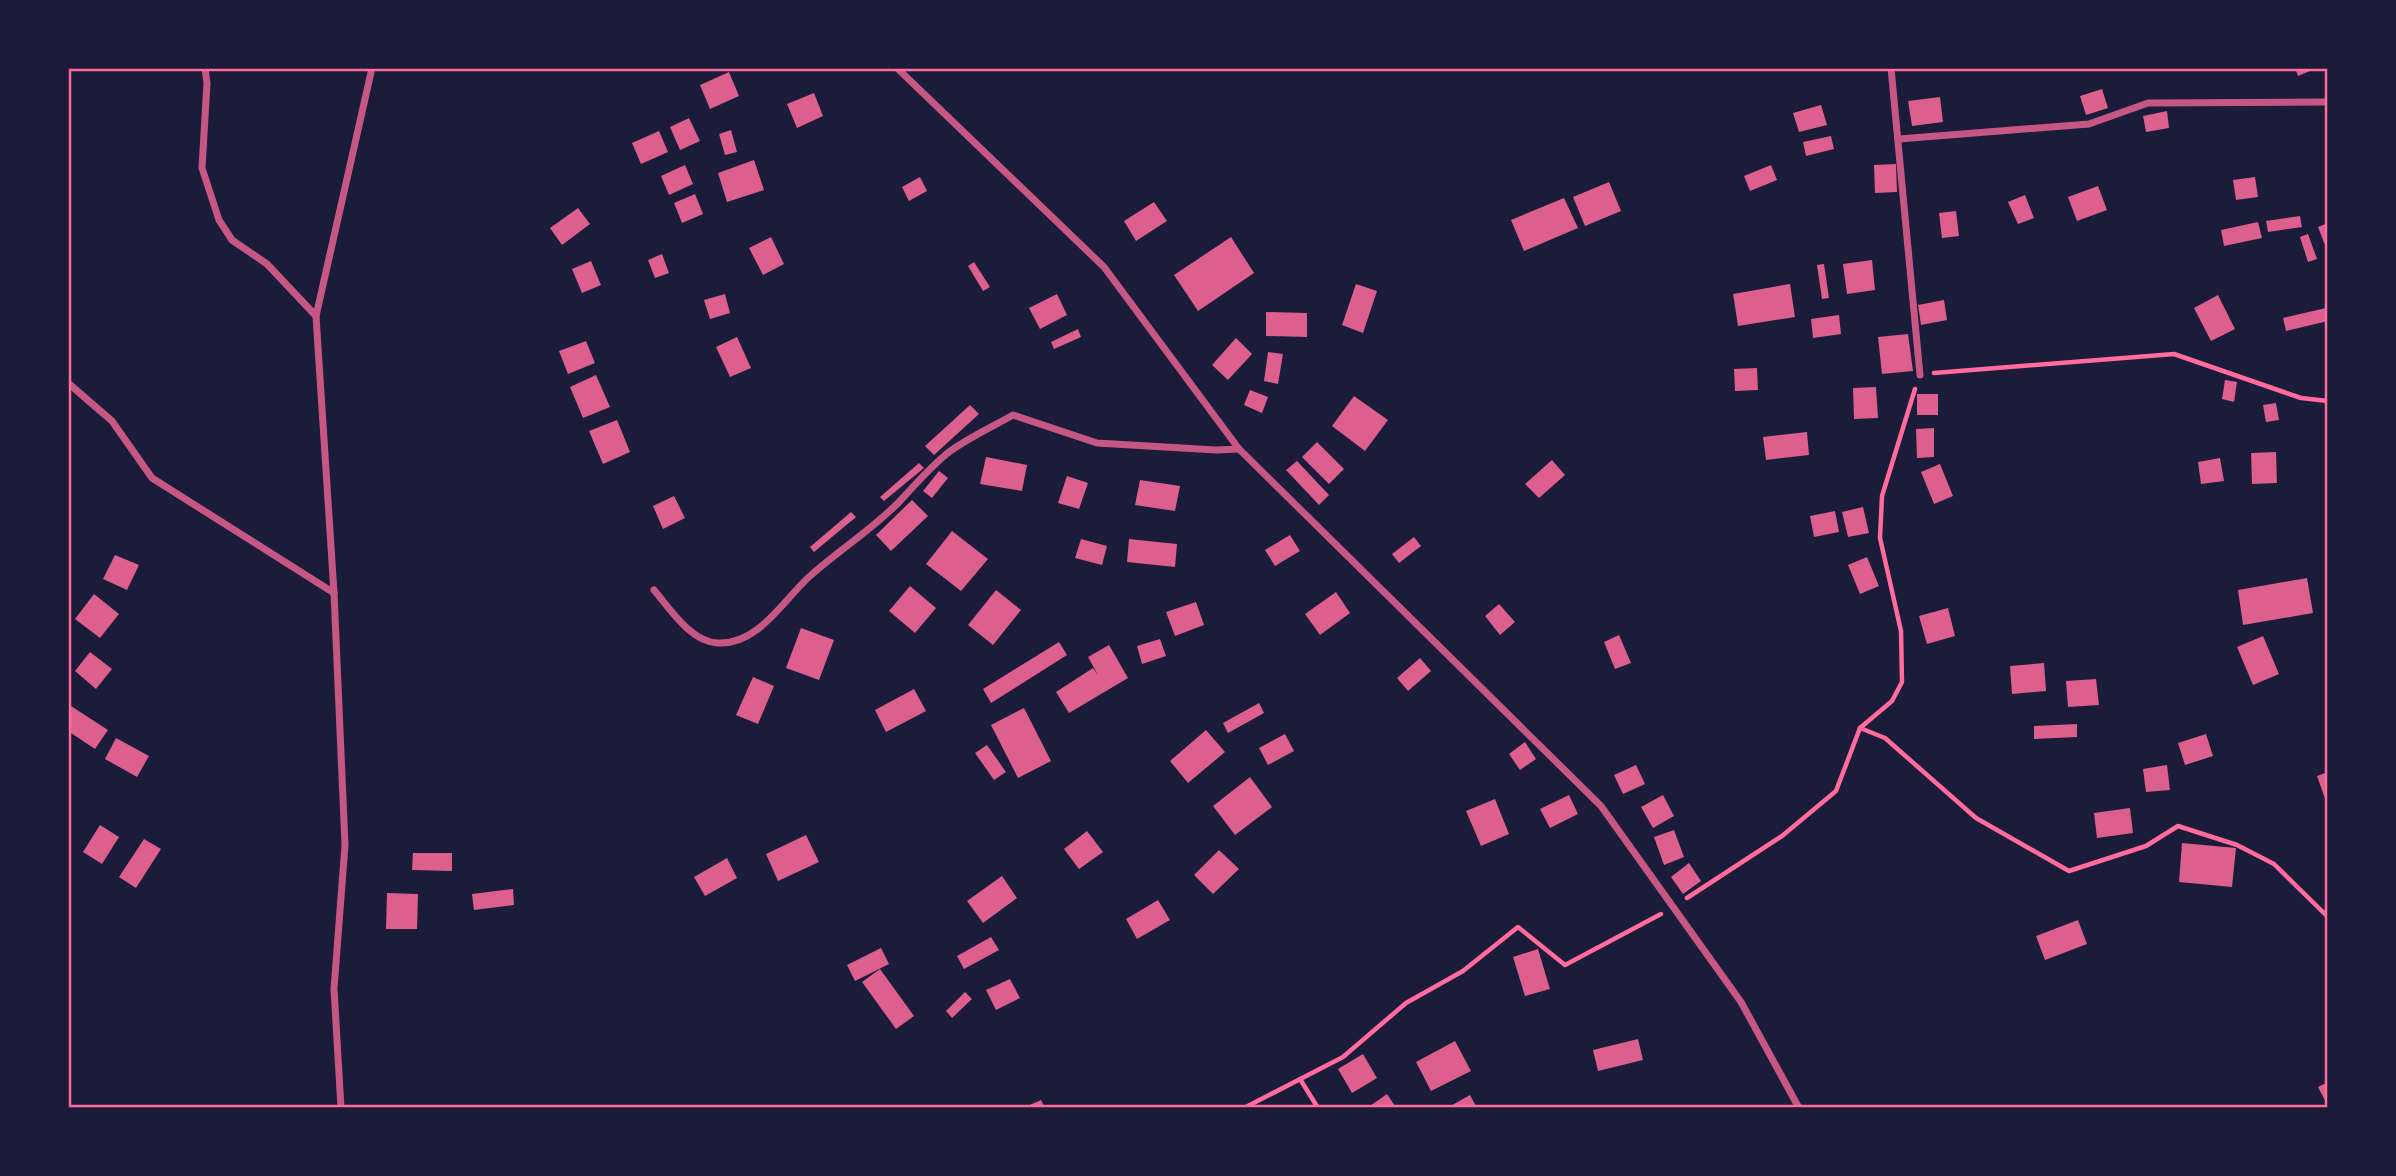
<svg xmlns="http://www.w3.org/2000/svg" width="2396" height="1176" viewBox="0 0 2396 1176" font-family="'Noto Serif',serif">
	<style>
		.building { fill: #dd5f8e }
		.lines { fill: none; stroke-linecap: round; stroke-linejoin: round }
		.path { stroke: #ff6b9d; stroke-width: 4.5 }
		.minor { stroke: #c65784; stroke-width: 7 }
		.neatline { fill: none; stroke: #ff6b9d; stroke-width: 2.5 }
	</style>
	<rect width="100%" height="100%" fill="#1b1b3a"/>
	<g class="building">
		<polygon points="2295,68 2317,68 2298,76"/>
		<polygon points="729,72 739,96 710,109 700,85"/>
		<polygon points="2102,89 2108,108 2086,115 2080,96"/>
		<polygon points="814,93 823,116 797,128 787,104"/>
		<polygon points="1940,97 1943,122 1912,126 1908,101"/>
		<polygon points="1821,105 1827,125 1799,132 1793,113"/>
		<polygon points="2167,111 2169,128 2146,132 2143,116"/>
		<polygon points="689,118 700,141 680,150 670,127"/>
		<polygon points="731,130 737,152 725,155 719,134"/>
		<polygon points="659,131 668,152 641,164 632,143"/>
		<polygon points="1831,136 1834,149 1806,156 1803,142"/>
		<polygon points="754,160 764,190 727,202 718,173"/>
		<polygon points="1896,164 1897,192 1875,193 1874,165"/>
		<polygon points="685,165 693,184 669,195 661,176"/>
		<polygon points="1771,165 1777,180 1750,191 1744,176"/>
		<polygon points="920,177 927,191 909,201 902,187"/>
		<polygon points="2255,177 2258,197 2236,200 2233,180"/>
		<polygon points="1609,182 1621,211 1585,226 1573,197"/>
		<polygon points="2098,186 2107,210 2077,221 2068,197"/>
		<polygon points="695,194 703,214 682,223 674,203"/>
		<polygon points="2025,195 2034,218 2018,224 2008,202"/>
		<polygon points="1564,198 1578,228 1524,251 1511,220"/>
		<polygon points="1154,202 1167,221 1136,241 1124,221"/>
		<polygon points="578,208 590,224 562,245 550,228"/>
		<polygon points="1956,211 1959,236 1942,238 1939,213"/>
		<polygon points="2300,216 2302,227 2268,232 2266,221"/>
		<polygon points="2258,222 2262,238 2224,246 2221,230"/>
		<polygon points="2328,223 2328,253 2318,227"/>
		<polygon points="2308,234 2317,259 2308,262 2300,237"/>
		<polygon points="771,237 784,264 763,275 749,248"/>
		<polygon points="1231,237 1254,273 1198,311 1174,275"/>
		<polygon points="662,254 669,273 655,278 648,260"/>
		<polygon points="1872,260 1875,290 1847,294 1843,264"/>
		<polygon points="591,261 601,285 582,293 572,269"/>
		<polygon points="974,262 990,287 983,291 968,266"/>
		<polygon points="1824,264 1829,298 1822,299 1817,265"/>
		<polygon points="1356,284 1377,291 1363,333 1342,325"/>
		<polygon points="1790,284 1795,317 1738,326 1733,294"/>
		<polygon points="725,294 730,313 710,319 704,300"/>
		<polygon points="1057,294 1067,315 1040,329 1029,308"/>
		<polygon points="2218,295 2235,329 2211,341 2194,308"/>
		<polygon points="1944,300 1947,320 1921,325 1918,305"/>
		<polygon points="2326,308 2328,321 2286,331 2283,318"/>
		<polygon points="1266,312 1307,313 1307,337 1266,336"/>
		<polygon points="1839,315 1841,334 1813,338 1811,319"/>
		<polygon points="1078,329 1081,337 1054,349 1051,342"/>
		<polygon points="1908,334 1913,371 1882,374 1878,337"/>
		<polygon points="737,337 751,368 730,377 716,347"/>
		<polygon points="1236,338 1252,354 1228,380 1212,365"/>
		<polygon points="586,341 595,363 568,374 559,351"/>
		<polygon points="1268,352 1283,354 1278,384 1264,381"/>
		<polygon points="1757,368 1758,390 1735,391 1734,369"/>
		<polygon points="596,375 610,407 583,418 570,387"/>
		<polygon points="2225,380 2237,382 2234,402 2222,399"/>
		<polygon points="1876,387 1878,418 1854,419 1853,388"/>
		<polygon points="1250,390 1268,397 1262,413 1244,405"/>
		<rect x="1917" y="394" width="21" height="21"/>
		<polygon points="1354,396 1388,420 1365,451 1332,426"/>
		<polygon points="2276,403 2279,420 2266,422 2263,405"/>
		<polygon points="970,405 979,414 934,455 925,446"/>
		<polygon points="617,420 630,452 603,464 589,431"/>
		<polygon points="1934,428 1934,457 1917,458 1916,429"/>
		<polygon points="1807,432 1809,455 1766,460 1763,437"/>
		<polygon points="1317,442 1344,469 1329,484 1302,457"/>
		<polygon points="2276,452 2277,483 2252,484 2251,453"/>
		<polygon points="986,457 1027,465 1022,491 980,484"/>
		<polygon points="2220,458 2224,481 2201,484 2198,462"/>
		<polygon points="1552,460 1565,475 1539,498 1525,484"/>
		<polygon points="1297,461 1329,495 1319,505 1286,470"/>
		<polygon points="919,463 924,468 884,501 880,497"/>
		<polygon points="1940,464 1953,496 1934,504 1921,472"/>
		<polygon points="939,471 948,478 932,498 923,491"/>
		<polygon points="1067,476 1088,483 1079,509 1058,503"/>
		<polygon points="1140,480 1180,486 1175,511 1135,505"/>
		<polygon points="674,496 685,518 663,529 653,506"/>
		<polygon points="912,500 928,516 891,551 876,535"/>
		<polygon points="1863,507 1869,533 1848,537 1842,512"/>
		<polygon points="1835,511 1839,532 1814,537 1810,516"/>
		<polygon points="851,512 856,517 814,552 810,547"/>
		<polygon points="952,531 988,559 961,591 926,564"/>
		<polygon points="1290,535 1300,551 1275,566 1265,550"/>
		<polygon points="1414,537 1421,546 1399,563 1392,554"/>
		<polygon points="1081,539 1107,546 1102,565 1075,558"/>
		<polygon points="1129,539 1177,544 1175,567 1127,562"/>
		<polygon points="115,555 139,565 127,590 103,579"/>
		<polygon points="1867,557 1879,586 1860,594 1848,565"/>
		<polygon points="2307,578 2313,613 2243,625 2238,590"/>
		<polygon points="910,586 936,608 915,633 889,611"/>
		<polygon points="996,590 1021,610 993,645 968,625"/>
		<polygon points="1336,592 1350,613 1320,635 1305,614"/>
		<polygon points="94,594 119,614 100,638 75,619"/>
		<polygon points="1196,602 1204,625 1175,636 1166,612"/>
		<polygon points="1499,604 1515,622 1500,635 1485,616"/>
		<polygon points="1948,608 1955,636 1927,644 1919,616"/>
		<polygon points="801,628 834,640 819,680 786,668"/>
		<polygon points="1619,635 1631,663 1615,669 1604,642"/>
		<polygon points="2263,636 2279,674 2253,685 2237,647"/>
		<polygon points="1160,639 1166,656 1142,664 1137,646"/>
		<polygon points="1059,642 1067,655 991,703 983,689"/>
		<polygon points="1109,645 1128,678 1069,713 1056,692 1093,668 1098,675 1088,657"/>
		<polygon points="90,652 112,669 96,689 75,671"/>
		<polygon points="1420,658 1431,671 1408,691 1397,678"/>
		<polygon points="2044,663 2046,691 2012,694 2010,666"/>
		<polygon points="753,677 774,686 758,724 736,715"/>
		<polygon points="2096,679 2099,705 2068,707 2066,681"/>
		<polygon points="914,689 926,711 886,732 875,710"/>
		<polygon points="1259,703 1264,713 1228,733 1223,723"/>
		<polygon points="71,706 108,730 95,749 68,731 68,710"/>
		<polygon points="1024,708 1051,761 1018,778 991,725"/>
		<polygon points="2077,724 2077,737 2034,739 2034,726"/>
		<polygon points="1206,730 1225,752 1188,783 1170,761"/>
		<polygon points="1285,734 1294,751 1268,765 1259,748"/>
		<polygon points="2206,734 2213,756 2185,765 2178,743"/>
		<polygon points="116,738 149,756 137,777 105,759"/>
		<polygon points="1525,742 1536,759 1520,770 1509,754"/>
		<polygon points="987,745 1006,772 994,780 975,753"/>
		<polygon points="1636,765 1645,784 1623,794 1614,775"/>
		<polygon points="2167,765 2170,790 2146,792 2143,769"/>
		<polygon points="2328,772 2328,804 2327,804 2317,776"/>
		<polygon points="1250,777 1272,807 1235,835 1213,806"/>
		<polygon points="1569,795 1578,814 1550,828 1540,809"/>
		<polygon points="1663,795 1674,816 1653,828 1641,807"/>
		<polygon points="1495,799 1509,834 1481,846 1466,811"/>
		<polygon points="2130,808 2133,833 2097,838 2094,813"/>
		<polygon points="100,825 119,837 102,864 83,852"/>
		<polygon points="1674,830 1684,857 1664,865 1654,837"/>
		<polygon points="1087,831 1103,852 1079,869 1064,849"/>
		<polygon points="806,835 819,862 778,881 766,854"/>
		<polygon points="144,839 161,849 136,888 119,877"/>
		<polygon points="2182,843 2236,848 2232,887 2179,882"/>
		<polygon points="1219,850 1239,869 1213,894 1194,875"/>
		<polygon points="413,853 452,853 452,871 412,870"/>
		<polygon points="727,858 737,878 705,896 694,877"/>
		<polygon points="1689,863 1701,881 1683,894 1671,877"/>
		<polygon points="1002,876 1017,898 983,923 967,901"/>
		<polygon points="513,889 514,905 474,910 472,894"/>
		<polygon points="387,893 418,894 417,929 386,929"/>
		<polygon points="1158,900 1170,920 1137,939 1126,919"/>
		<polygon points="2078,920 2087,944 2045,960 2036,936"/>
		<polygon points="991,937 999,950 964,969 957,956"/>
		<polygon points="881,948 889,964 855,981 847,965"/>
		<polygon points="1538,949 1550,989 1525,996 1513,957"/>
		<polygon points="880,969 914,1016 896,1029 862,982"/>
		<polygon points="1010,979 1020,998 996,1010 986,990"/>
		<polygon points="965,992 972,999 952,1018 946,1011"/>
		<polygon points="1638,1039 1643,1060 1598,1071 1593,1050"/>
		<polygon points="1455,1041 1471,1071 1431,1091 1416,1062"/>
		<polygon points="1363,1054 1377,1078 1352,1093 1338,1069"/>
		<polygon points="2328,1082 2328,1106 2318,1087"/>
		<polygon points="1387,1094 1395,1106 1367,1108"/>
		<polygon points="1470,1095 1476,1106 1447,1108"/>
		<polygon points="1041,1100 1045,1108 1023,1108"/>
	</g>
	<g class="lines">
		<g class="path">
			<polyline points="1934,373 2174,354 2301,398 2328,401"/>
			<polyline points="1915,389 1882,496 1880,538 1901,631 1902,682 1892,701 1860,728 1885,738 1976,818 2069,871 2146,846 2178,826 2237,845 2274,864 2328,917"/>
			<polyline points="1687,898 1782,836 1836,791 1860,728"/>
			<polyline points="1300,1079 1318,1108"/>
			<polyline points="1244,1108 1343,1057 1406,1003 1463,971 1518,927 1565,965 1661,914"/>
		</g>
		<g class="minor">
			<polyline points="205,68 207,83 202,168 219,220 232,240 267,264 316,316"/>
			<polyline points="897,68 1104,267 1239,449 1601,806 1741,1002 1799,1108"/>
			<polyline points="1891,68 1920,375"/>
			<polyline points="1899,139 2089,124 2148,103 2328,102"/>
			<polyline points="68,383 112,421 152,478 334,593"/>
			<path d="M654,590c16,19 37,52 64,53 41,2 66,-44 92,-67 29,-26 63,-47 90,-75 16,-17 30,-34 49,-49 19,-14 43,-25 64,-37l84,28 119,7 23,-1"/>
			<polyline points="341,1108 334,989 345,845 334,593 316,316 372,68"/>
		</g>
	</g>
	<rect width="2396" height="1176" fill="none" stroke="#1b1b3a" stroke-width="140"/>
	<rect x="70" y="70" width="2256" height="1036" class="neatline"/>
</svg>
